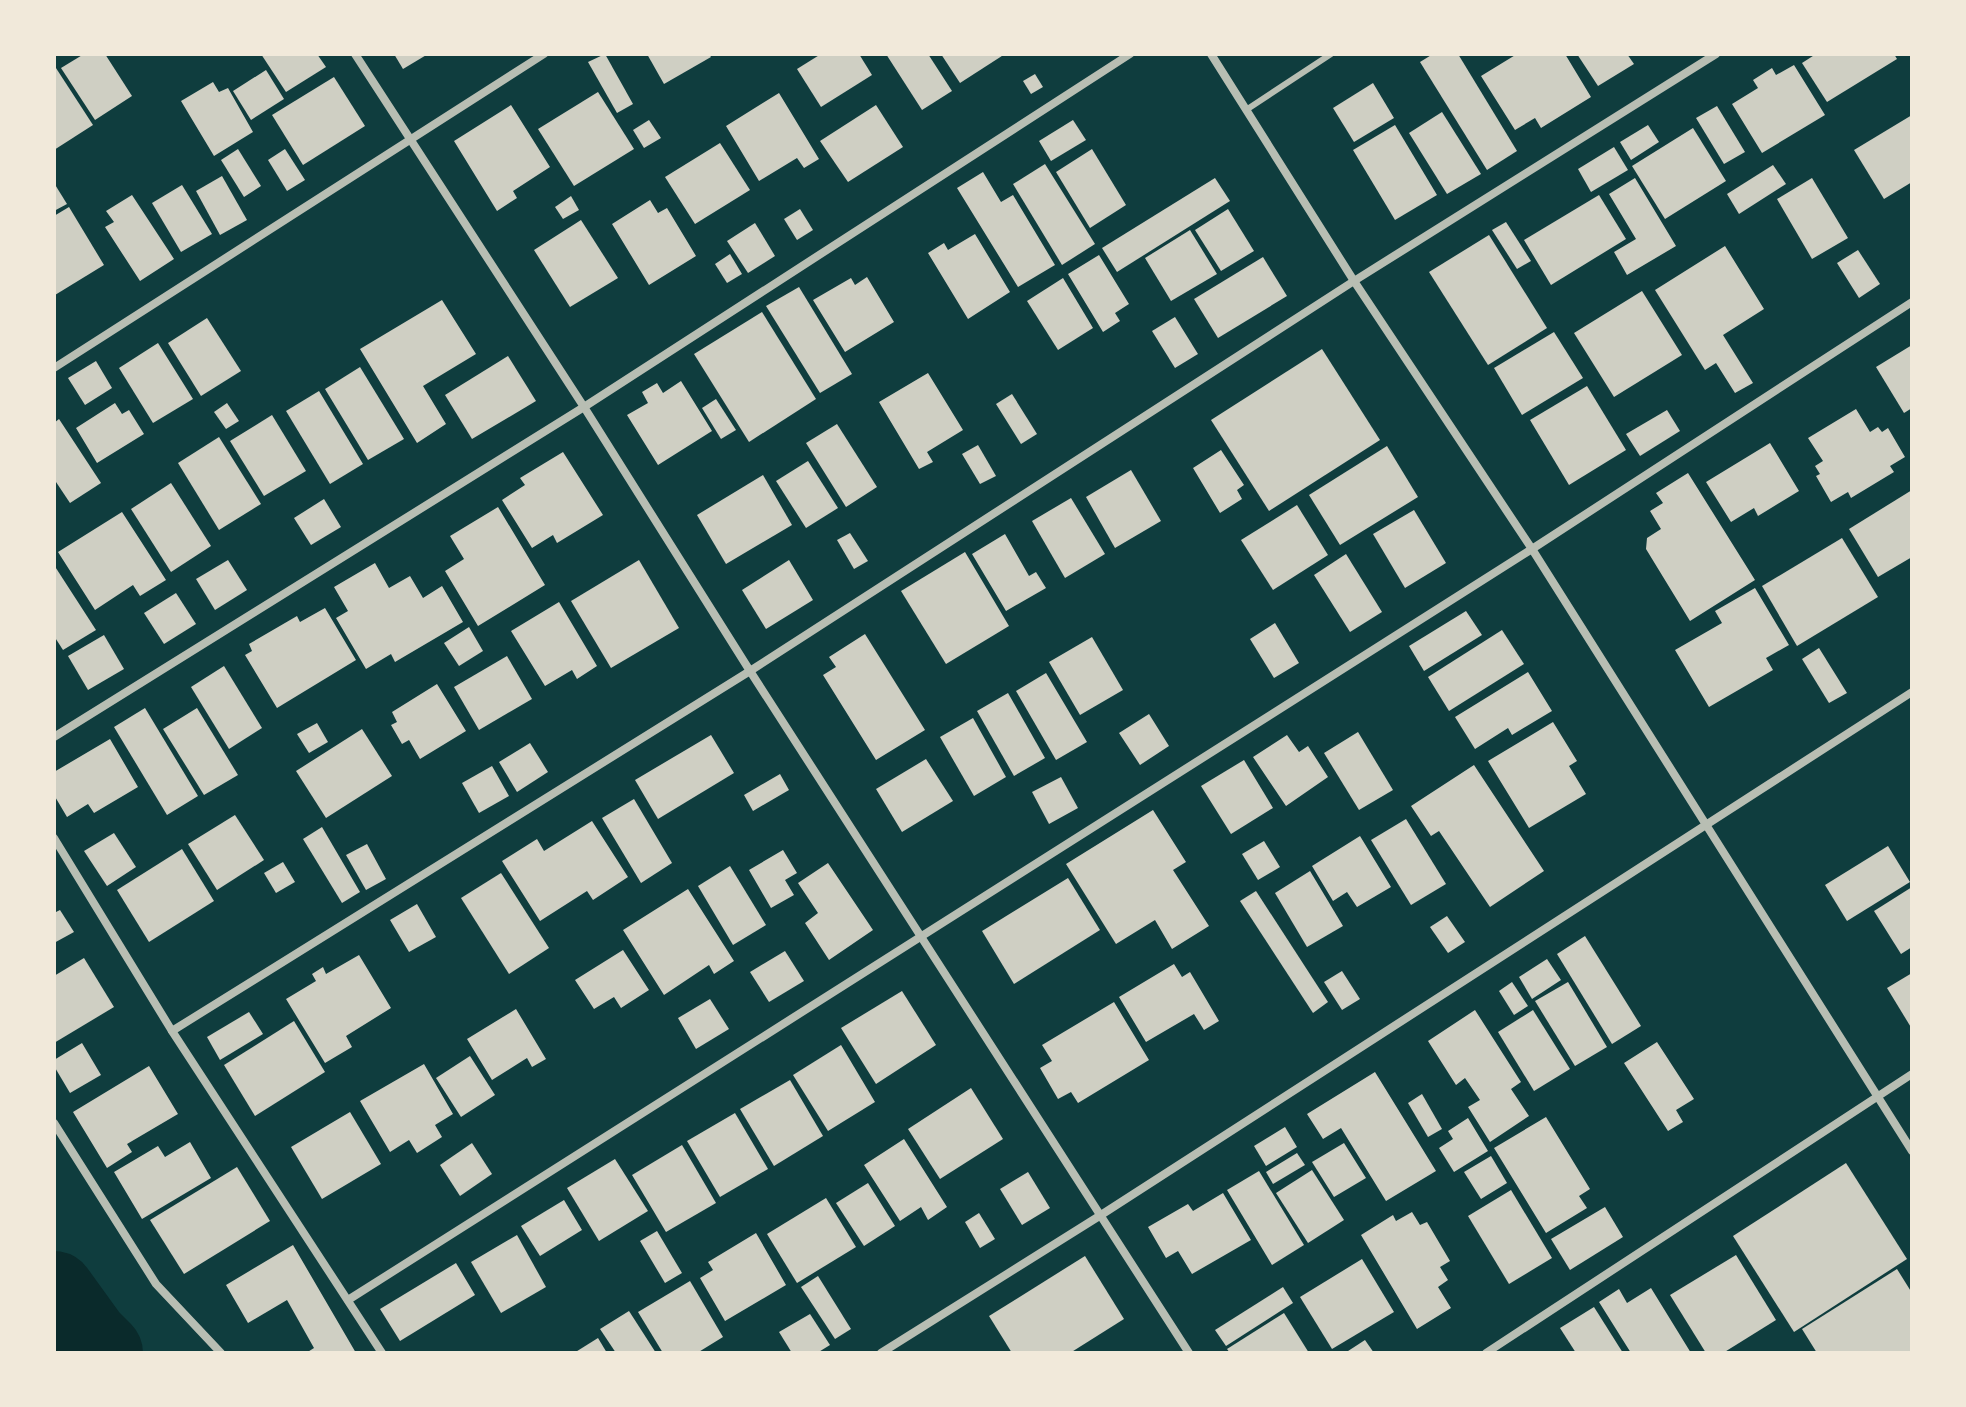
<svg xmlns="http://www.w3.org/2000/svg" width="1966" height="1407" viewBox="0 0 1966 1407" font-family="Helvetica,sans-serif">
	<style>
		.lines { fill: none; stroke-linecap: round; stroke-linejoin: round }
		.river { stroke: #0a2a2b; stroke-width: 82 }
		.building { fill: #cfcfc3 }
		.service { stroke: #b8beb3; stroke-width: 6 }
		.minor { stroke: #b8beb3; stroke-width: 8 }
	</style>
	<rect width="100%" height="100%" fill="#0f3d3e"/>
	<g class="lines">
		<polyline class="river" points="54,1292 88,1339 102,1353"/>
	</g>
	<g class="building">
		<polygon points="84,54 105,54 132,96 95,120 61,68"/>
		<polygon points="261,54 317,54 326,67 286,92"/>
		<polygon points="394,54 428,54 403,69"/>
		<polygon points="605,54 633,104 617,113 588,62"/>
		<polygon points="647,54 709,54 711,57 664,84"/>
		<polygon points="821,54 859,54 872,75 821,107 797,69"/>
		<polygon points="886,54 928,54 952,91 922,110"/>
		<polygon points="941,54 1005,54 960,83"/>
		<polygon points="1433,54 1458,54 1517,151 1487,170 1420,62"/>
		<polygon points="1517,54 1565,54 1591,97 1541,128 1535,118 1515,130 1481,76"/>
		<polygon points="1577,54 1627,54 1634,64 1598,86"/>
		<polygon points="1816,54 1894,54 1897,59 1827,102 1802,63"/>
		<polygon points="54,65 93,125 54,150"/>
		<polygon points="1794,65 1825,115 1762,153 1732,104 1758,88 1753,80 1772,68 1776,75"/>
		<polygon points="266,70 284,99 251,120 233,91"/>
		<polygon points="1035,74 1043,87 1031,94 1023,81"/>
		<polygon points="334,77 365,126 303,165 272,115"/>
		<polygon points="213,82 219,92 228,88 253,132 214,156 181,101"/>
		<polygon points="1373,83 1394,118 1354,142 1333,108"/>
		<polygon points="598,92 634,149 574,186 538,129"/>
		<polygon points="779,93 819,159 804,168 797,158 759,181 726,126"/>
		<polygon points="511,105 550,167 513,191 517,198 497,211 454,141"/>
		<polygon points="876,105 903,147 848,182 820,141"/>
		<polygon points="1717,106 1745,152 1724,164 1696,118"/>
		<polygon points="1442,112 1481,174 1447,194 1409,133"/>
		<polygon points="1912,115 1912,182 1884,199 1854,150"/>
		<polygon points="649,120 661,138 644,148 633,130"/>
		<polygon points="1073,120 1086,140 1051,161 1039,141"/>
		<polygon points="1395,125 1437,195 1395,220 1353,150"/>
		<polygon points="1648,125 1659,142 1631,160 1620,142"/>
		<polygon points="1693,128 1726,181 1665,219 1632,166"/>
		<polygon points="720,143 750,190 695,224 665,177"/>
		<polygon points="1614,147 1628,170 1591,192 1578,169"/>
		<polygon points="238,149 261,186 244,197 221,160"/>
		<polygon points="285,149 305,180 287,191 268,160"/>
		<polygon points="1092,149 1126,205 1090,228 1056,172"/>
		<polygon points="1045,164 1095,244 1062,265 1013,184"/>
		<polygon points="1773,165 1786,184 1739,214 1727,194"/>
		<polygon points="983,172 1001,202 1013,195 1055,265 1018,287 957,188"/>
		<polygon points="222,176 247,220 220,235 196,191"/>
		<polygon points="1215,178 1230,201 1117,272 1102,248"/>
		<polygon points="1635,178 1676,246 1627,275 1614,252 1636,239 1609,194"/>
		<polygon points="1812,178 1848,238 1812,259 1777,199"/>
		<polygon points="54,183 67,204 54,211"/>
		<polygon points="182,185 212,234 181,252 152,203"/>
		<polygon points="132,195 174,259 140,281 105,227 114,222 106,211"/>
		<polygon points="1599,195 1626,239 1551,285 1524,240"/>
		<polygon points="571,196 579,210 563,219 555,207"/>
		<polygon points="650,200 658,213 667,208 696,256 649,285 612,224"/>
		<polygon points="69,207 104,265 55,295 54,216"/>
		<polygon points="800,209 813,230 797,240 784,219"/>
		<polygon points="1228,209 1254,251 1221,271 1195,230"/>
		<polygon points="581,220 618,278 570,307 534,250"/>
		<polygon points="1506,222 1531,261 1517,269 1492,230"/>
		<polygon points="755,223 775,256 748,273 727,241"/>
		<polygon points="1190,230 1217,274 1171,301 1145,258"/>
		<polygon points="975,234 1010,292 968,319 928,253 944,243 948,250"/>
		<polygon points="1489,235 1547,328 1488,365 1429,272"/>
		<polygon points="1725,246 1764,309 1723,335 1753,383 1735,393 1716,363 1705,370 1655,290"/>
		<polygon points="1858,250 1880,284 1859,298 1837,263"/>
		<polygon points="730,254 742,274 727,283 715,264"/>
		<polygon points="1099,255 1129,304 1115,313 1120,321 1103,332 1068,274"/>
		<polygon points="1263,257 1287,296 1218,338 1194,299"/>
		<polygon points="867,277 894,322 845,352 813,300 851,278 855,285"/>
		<polygon points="1063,278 1093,328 1058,350 1027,301"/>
		<polygon points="799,287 852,374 820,393 766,306"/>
		<polygon points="1642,291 1682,355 1614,397 1574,333"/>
		<polygon points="442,300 476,354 423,386 446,424 417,443 360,349"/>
		<polygon points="762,312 816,399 749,442 694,354"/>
		<polygon points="1175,317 1198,354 1175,368 1152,331"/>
		<polygon points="207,318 241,371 201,396 168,343"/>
		<polygon points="1554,332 1583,378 1522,415 1494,368"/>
		<polygon points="158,343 193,399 153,423 119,368"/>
		<polygon points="1912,345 1912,408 1904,413 1876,367"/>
		<polygon points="1322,349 1380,440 1269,511 1211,420"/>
		<polygon points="508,356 536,401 472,439 445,395"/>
		<polygon points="96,361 112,388 85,405 68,378"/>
		<polygon points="360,367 404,439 368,460 325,389"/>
		<polygon points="928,373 963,430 927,452 933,462 919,469 879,402"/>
		<polygon points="681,381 712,431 658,465 627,415 648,403 642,392 657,383 663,393"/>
		<polygon points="1587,386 1626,450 1569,485 1530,420"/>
		<polygon points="319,391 363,464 330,484 286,411"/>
		<polygon points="1012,394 1037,434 1021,444 996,404"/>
		<polygon points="716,399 736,430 721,439 702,408"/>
		<polygon points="115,403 122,414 129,410 144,434 97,463 76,428"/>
		<polygon points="227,403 239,421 226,429 214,412"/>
		<polygon points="1856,409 1870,432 1878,427 1882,432 1888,428 1905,457 1890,466 1894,472 1851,498 1848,492 1831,502 1816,476 1820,474 1815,466 1823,461 1808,438"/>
		<polygon points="1667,410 1680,431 1640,456 1626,434"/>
		<polygon points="272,415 306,471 264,496 230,441"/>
		<polygon points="59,419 101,483 70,503 54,479 54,423"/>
		<polygon points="837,424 877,487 846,507 806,443"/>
		<polygon points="219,437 261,504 219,530 178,463"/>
		<polygon points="1770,443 1799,491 1758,516 1754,508 1731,522 1706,482"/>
		<polygon points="978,445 996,476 980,484 962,454"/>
		<polygon points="1387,446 1418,497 1340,545 1309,495"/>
		<polygon points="1221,450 1244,485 1237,490 1242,499 1220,513 1193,468"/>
		<polygon points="563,452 603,515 557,543 553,535 532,548 502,500 525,485 520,478"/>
		<polygon points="808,461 838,508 806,528 776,481"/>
		<polygon points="1131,470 1161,521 1115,548 1086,497"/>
		<polygon points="1688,473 1755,580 1690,621 1646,549 1647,538 1661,529 1650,511 1663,503 1656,493"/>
		<polygon points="763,475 792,525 726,564 697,515"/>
		<polygon points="171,483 211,546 171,572 131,509"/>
		<polygon points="1912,490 1912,557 1878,577 1849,529"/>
		<polygon points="1071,498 1105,554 1065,578 1032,521"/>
		<polygon points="324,499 341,527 311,545 294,518"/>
		<polygon points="1297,505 1328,555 1273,590 1241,540"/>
		<polygon points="498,507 545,585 478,626 445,571 464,559 450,536"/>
		<polygon points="1414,510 1446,563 1405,588 1373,534"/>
		<polygon points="122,512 166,580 140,596 133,585 95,610 58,552"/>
		<polygon points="850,533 868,561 854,569 837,540"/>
		<polygon points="1005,534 1029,576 1036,572 1046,588 1006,611 972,554"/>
		<polygon points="1842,538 1878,597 1797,646 1762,586"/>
		<polygon points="965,552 1009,626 946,664 901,591"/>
		<polygon points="1346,554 1382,612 1350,632 1314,575"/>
		<polygon points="228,560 247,590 215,610 196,579"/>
		<polygon points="639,560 679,628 611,668 571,601"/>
		<polygon points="789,560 813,600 766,629 742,590"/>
		<polygon points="375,563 389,588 410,576 423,598 442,586 463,622 395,662 391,654 366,669 336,618 348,611 334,587"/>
		<polygon points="54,565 96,630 63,650 54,636"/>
		<polygon points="1755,588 1789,645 1766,658 1773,670 1709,707 1675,650 1722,623 1715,611"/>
		<polygon points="176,593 196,624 164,644 144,613"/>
		<polygon points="559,602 597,666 577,679 572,670 545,686 511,631"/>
		<polygon points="325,608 356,660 277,708 245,655 252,651 249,644 297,616 300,622"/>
		<polygon points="1466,611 1482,635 1424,671 1409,646"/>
		<polygon points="1275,623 1299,663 1274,678 1250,639"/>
		<polygon points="469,627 483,651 459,666 444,643"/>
		<polygon points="1502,630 1524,664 1449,711 1428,677"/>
		<polygon points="865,634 925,730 876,760 823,675 836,667 829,657"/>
		<polygon points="104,635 124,669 88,690 68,656"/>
		<polygon points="1092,637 1123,690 1080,715 1049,662"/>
		<polygon points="1819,648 1847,693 1829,703 1802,659"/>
		<polygon points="507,656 532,699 479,730 454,687"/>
		<polygon points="224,666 262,728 229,749 191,687"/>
		<polygon points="1528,672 1552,711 1512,735 1508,728 1475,749 1455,717"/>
		<polygon points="1046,673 1087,742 1056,760 1016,691"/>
		<polygon points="437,684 466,731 420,759 409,740 402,744 391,725 397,722 392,712"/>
		<polygon points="1008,693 1045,758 1014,776 977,711"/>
		<polygon points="145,708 198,796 167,815 114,727"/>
		<polygon points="197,708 238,775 204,795 163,729"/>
		<polygon points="1149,714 1169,746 1140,765 1119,733"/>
		<polygon points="973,718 1006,777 974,796 940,737"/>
		<polygon points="1553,722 1577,761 1569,766 1586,794 1529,828 1488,761"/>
		<polygon points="317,723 328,742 309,753 297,734"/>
		<polygon points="362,729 392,776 326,818 296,771"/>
		<polygon points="1358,732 1393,790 1359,810 1324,753"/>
		<polygon points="711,735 734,773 658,819 635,780"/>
		<polygon points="1287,735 1299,752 1308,746 1328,777 1286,806 1253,757"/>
		<polygon points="110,739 138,787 94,813 88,804 67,817 54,795 54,772"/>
		<polygon points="530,743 548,772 517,792 499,762"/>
		<polygon points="926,759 953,801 902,832 876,789"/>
		<polygon points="1244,760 1273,808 1231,834 1201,786"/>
		<polygon points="1474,765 1544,871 1490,907 1439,831 1431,836 1411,806"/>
		<polygon points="492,766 509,796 479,813 462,783"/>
		<polygon points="780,774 789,790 753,811 744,795"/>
		<polygon points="1061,777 1078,808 1049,824 1032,792"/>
		<polygon points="634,799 672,863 641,883 602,818"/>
		<polygon points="1153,810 1186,862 1173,870 1209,926 1172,949 1155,920 1116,944 1066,864"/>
		<polygon points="235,815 264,860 217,890 188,844"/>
		<polygon points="1406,819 1446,884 1411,905 1371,840"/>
		<polygon points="592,821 628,877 593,900 587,891 540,921 502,861 537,839 544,851"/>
		<polygon points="322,827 360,892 342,903 303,839"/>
		<polygon points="114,833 136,867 107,886 84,851"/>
		<polygon points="1360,836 1391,887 1357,907 1347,892 1333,901 1312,866"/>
		<polygon points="1264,841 1280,867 1258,880 1242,854"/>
		<polygon points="367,844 386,879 366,890 346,855"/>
		<polygon points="1888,846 1910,882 1847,921 1825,885"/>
		<polygon points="182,849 214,901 149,942 117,890"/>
		<polygon points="783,850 797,873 785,880 794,895 771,908 749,870"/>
		<polygon points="283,862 295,882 276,893 264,873"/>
		<polygon points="828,863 873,930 829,960 805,923 818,913 798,883"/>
		<polygon points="730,866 766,925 733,945 698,886"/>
		<polygon points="1310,871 1343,926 1307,947 1275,893"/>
		<polygon points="501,873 549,948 509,974 461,898"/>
		<polygon points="1068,878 1100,930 1014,984 982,931"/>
		<polygon points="1912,887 1912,947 1901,954 1874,911"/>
		<polygon points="688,889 734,961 714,974 709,965 664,995 623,930"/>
		<polygon points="1256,891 1328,1002 1313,1013 1240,901"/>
		<polygon points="417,904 436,937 409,952 390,920"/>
		<polygon points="60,910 74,932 54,943 54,913"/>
		<polygon points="1447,916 1465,942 1448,953 1430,927"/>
		<polygon points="1585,936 1641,1026 1612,1044 1557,954"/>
		<polygon points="623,950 649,990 621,1008 614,997 594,1009 575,980"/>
		<polygon points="785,951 804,981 769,1002 750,972"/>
		<polygon points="359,955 391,1008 346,1036 352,1047 325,1063 286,999 316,981 312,974 323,967 326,974"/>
		<polygon points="84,958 114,1007 54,1043 54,976"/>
		<polygon points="1547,959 1561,980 1532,999 1519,977"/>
		<polygon points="1174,964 1182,977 1190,972 1219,1021 1204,1030 1194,1014 1146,1042 1119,997"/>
		<polygon points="1342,971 1360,999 1342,1010 1324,982"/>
		<polygon points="1912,973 1912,1029 1887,988"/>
		<polygon points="1512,982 1528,1006 1514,1015 1499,991"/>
		<polygon points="1568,982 1607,1047 1575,1066 1535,1001"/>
		<polygon points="902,991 936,1045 876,1084 841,1028"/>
		<polygon points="710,999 729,1029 696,1049 678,1018"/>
		<polygon points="1114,1002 1149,1060 1078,1103 1071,1092 1058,1099 1040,1068 1052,1061 1042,1045"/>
		<polygon points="516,1009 546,1059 532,1067 527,1058 492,1080 467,1039"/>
		<polygon points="1475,1010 1521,1082 1511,1089 1529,1116 1490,1142 1468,1107 1480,1100 1465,1078 1456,1085 1428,1041"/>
		<polygon points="1533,1010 1570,1069 1534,1091 1498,1032"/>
		<polygon points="249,1012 263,1034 220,1060 207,1037"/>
		<polygon points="294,1021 325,1072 255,1116 224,1065"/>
		<polygon points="1657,1042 1694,1099 1676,1110 1683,1122 1668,1131 1624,1063"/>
		<polygon points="82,1043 101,1075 70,1093 54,1066 54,1060"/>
		<polygon points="841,1045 875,1102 828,1131 793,1075"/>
		<polygon points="470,1056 495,1095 461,1117 436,1078"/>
		<polygon points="424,1064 453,1114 435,1125 442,1137 417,1153 409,1140 390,1152 360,1101"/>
		<polygon points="149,1066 178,1114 127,1144 132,1152 107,1168 73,1112"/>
		<polygon points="1375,1072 1436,1171 1386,1201 1341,1128 1323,1139 1307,1114"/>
		<polygon points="790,1080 823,1136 774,1166 740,1109"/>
		<polygon points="971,1088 1003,1139 940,1179 908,1129"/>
		<polygon points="1422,1094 1442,1129 1428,1137 1408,1103"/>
		<polygon points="350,1112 381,1164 322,1199 291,1147"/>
		<polygon points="735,1113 768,1169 720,1197 687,1141"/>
		<polygon points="1546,1117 1590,1189 1579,1196 1587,1208 1546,1233 1494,1148"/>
		<polygon points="1468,1118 1488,1151 1454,1172 1439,1148 1453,1139 1448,1131"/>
		<polygon points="1285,1127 1297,1147 1266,1166 1254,1146"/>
		<polygon points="904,1139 947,1207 928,1220 921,1207 900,1221 864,1165"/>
		<polygon points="190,1142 211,1178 142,1219 114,1172 158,1146 165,1157"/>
		<polygon points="472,1143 492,1174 460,1196 440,1165"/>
		<polygon points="1344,1143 1366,1178 1334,1197 1312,1162"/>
		<polygon points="682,1145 716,1203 666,1232 632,1175"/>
		<polygon points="1297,1153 1305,1165 1273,1184 1266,1172"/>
		<polygon points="1491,1156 1507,1183 1481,1199 1464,1172"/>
		<polygon points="615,1159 648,1211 599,1241 567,1188"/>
		<polygon points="1846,1163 1907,1259 1794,1332 1733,1236"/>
		<polygon points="237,1167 270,1221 184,1274 150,1220"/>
		<polygon points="1312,1170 1344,1220 1308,1243 1276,1193"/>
		<polygon points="1259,1171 1304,1245 1272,1265 1227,1190"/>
		<polygon points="1028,1172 1050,1208 1022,1225 1000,1189"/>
		<polygon points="868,1183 895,1226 864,1246 836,1203"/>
		<polygon points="1511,1190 1552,1258 1509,1284 1468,1216"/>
		<polygon points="1223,1193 1251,1240 1192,1274 1178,1251 1166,1258 1148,1227 1188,1204 1193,1211"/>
		<polygon points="826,1198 856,1247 797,1283 767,1234"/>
		<polygon points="564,1200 582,1230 540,1256 521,1226"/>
		<polygon points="1605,1207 1623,1237 1570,1270 1551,1239"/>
		<polygon points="1412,1212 1420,1225 1427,1222 1450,1261 1440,1267 1448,1280 1438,1287 1451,1308 1417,1329 1361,1235 1393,1215 1396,1221"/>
		<polygon points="979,1213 995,1239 980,1248 965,1222"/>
		<polygon points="657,1231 682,1273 665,1283 640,1241"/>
		<polygon points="756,1233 786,1285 725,1321 700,1278 713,1270 708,1262"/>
		<polygon points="517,1235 546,1287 501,1313 471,1262"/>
		<polygon points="293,1245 356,1353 306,1353 314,1348 287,1300 248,1323 226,1285"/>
		<polygon points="1736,1255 1776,1320 1723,1353 1706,1353 1670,1295"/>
		<polygon points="1085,1256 1124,1319 1070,1353 1012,1353 989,1316"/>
		<polygon points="1362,1259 1394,1312 1332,1349 1300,1297"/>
		<polygon points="456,1263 475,1295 400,1341 380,1309"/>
		<polygon points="1897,1269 1912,1293 1912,1350 1908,1353 1817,1353 1802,1329"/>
		<polygon points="818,1276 851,1329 835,1339 801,1287"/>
		<polygon points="690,1281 723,1337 697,1353 663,1353 638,1312"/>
		<polygon points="1283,1287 1293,1303 1226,1346 1215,1330"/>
		<polygon points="1651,1288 1691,1353 1631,1353 1599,1302 1619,1289 1627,1303"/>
		<polygon points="1594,1307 1623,1353 1576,1353 1560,1328"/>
		<polygon points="629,1311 656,1353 616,1353 600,1329"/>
		<polygon points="1284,1313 1309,1353 1230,1353 1227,1349"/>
		<polygon points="810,1314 830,1345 817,1353 792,1353 779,1332"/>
		<polygon points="598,1338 607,1353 574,1353"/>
		<polygon points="1365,1340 1374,1353 1345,1353"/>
	</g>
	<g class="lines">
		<polyline class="service" points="1246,110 1331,54"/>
		<g class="minor">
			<polyline points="355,54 584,407 750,671 1189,1353"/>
			<polyline points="1211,54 1354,281 1532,549 1912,1151"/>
			<polyline points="54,368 544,54"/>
			<polyline points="54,737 584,407 1130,54"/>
			<polyline points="54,838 172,1031 382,1353"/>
			<polyline points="172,1031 750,671 1354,281 1716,54"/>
			<polyline points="54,1123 156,1284 221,1353"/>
			<polyline points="348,1300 1532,549 1912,302"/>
			<polyline points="881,1353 1101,1215 1912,692"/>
			<polyline points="1486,1353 1912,1074"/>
		</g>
	</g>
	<rect width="1966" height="1407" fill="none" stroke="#f1e9da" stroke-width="112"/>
</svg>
